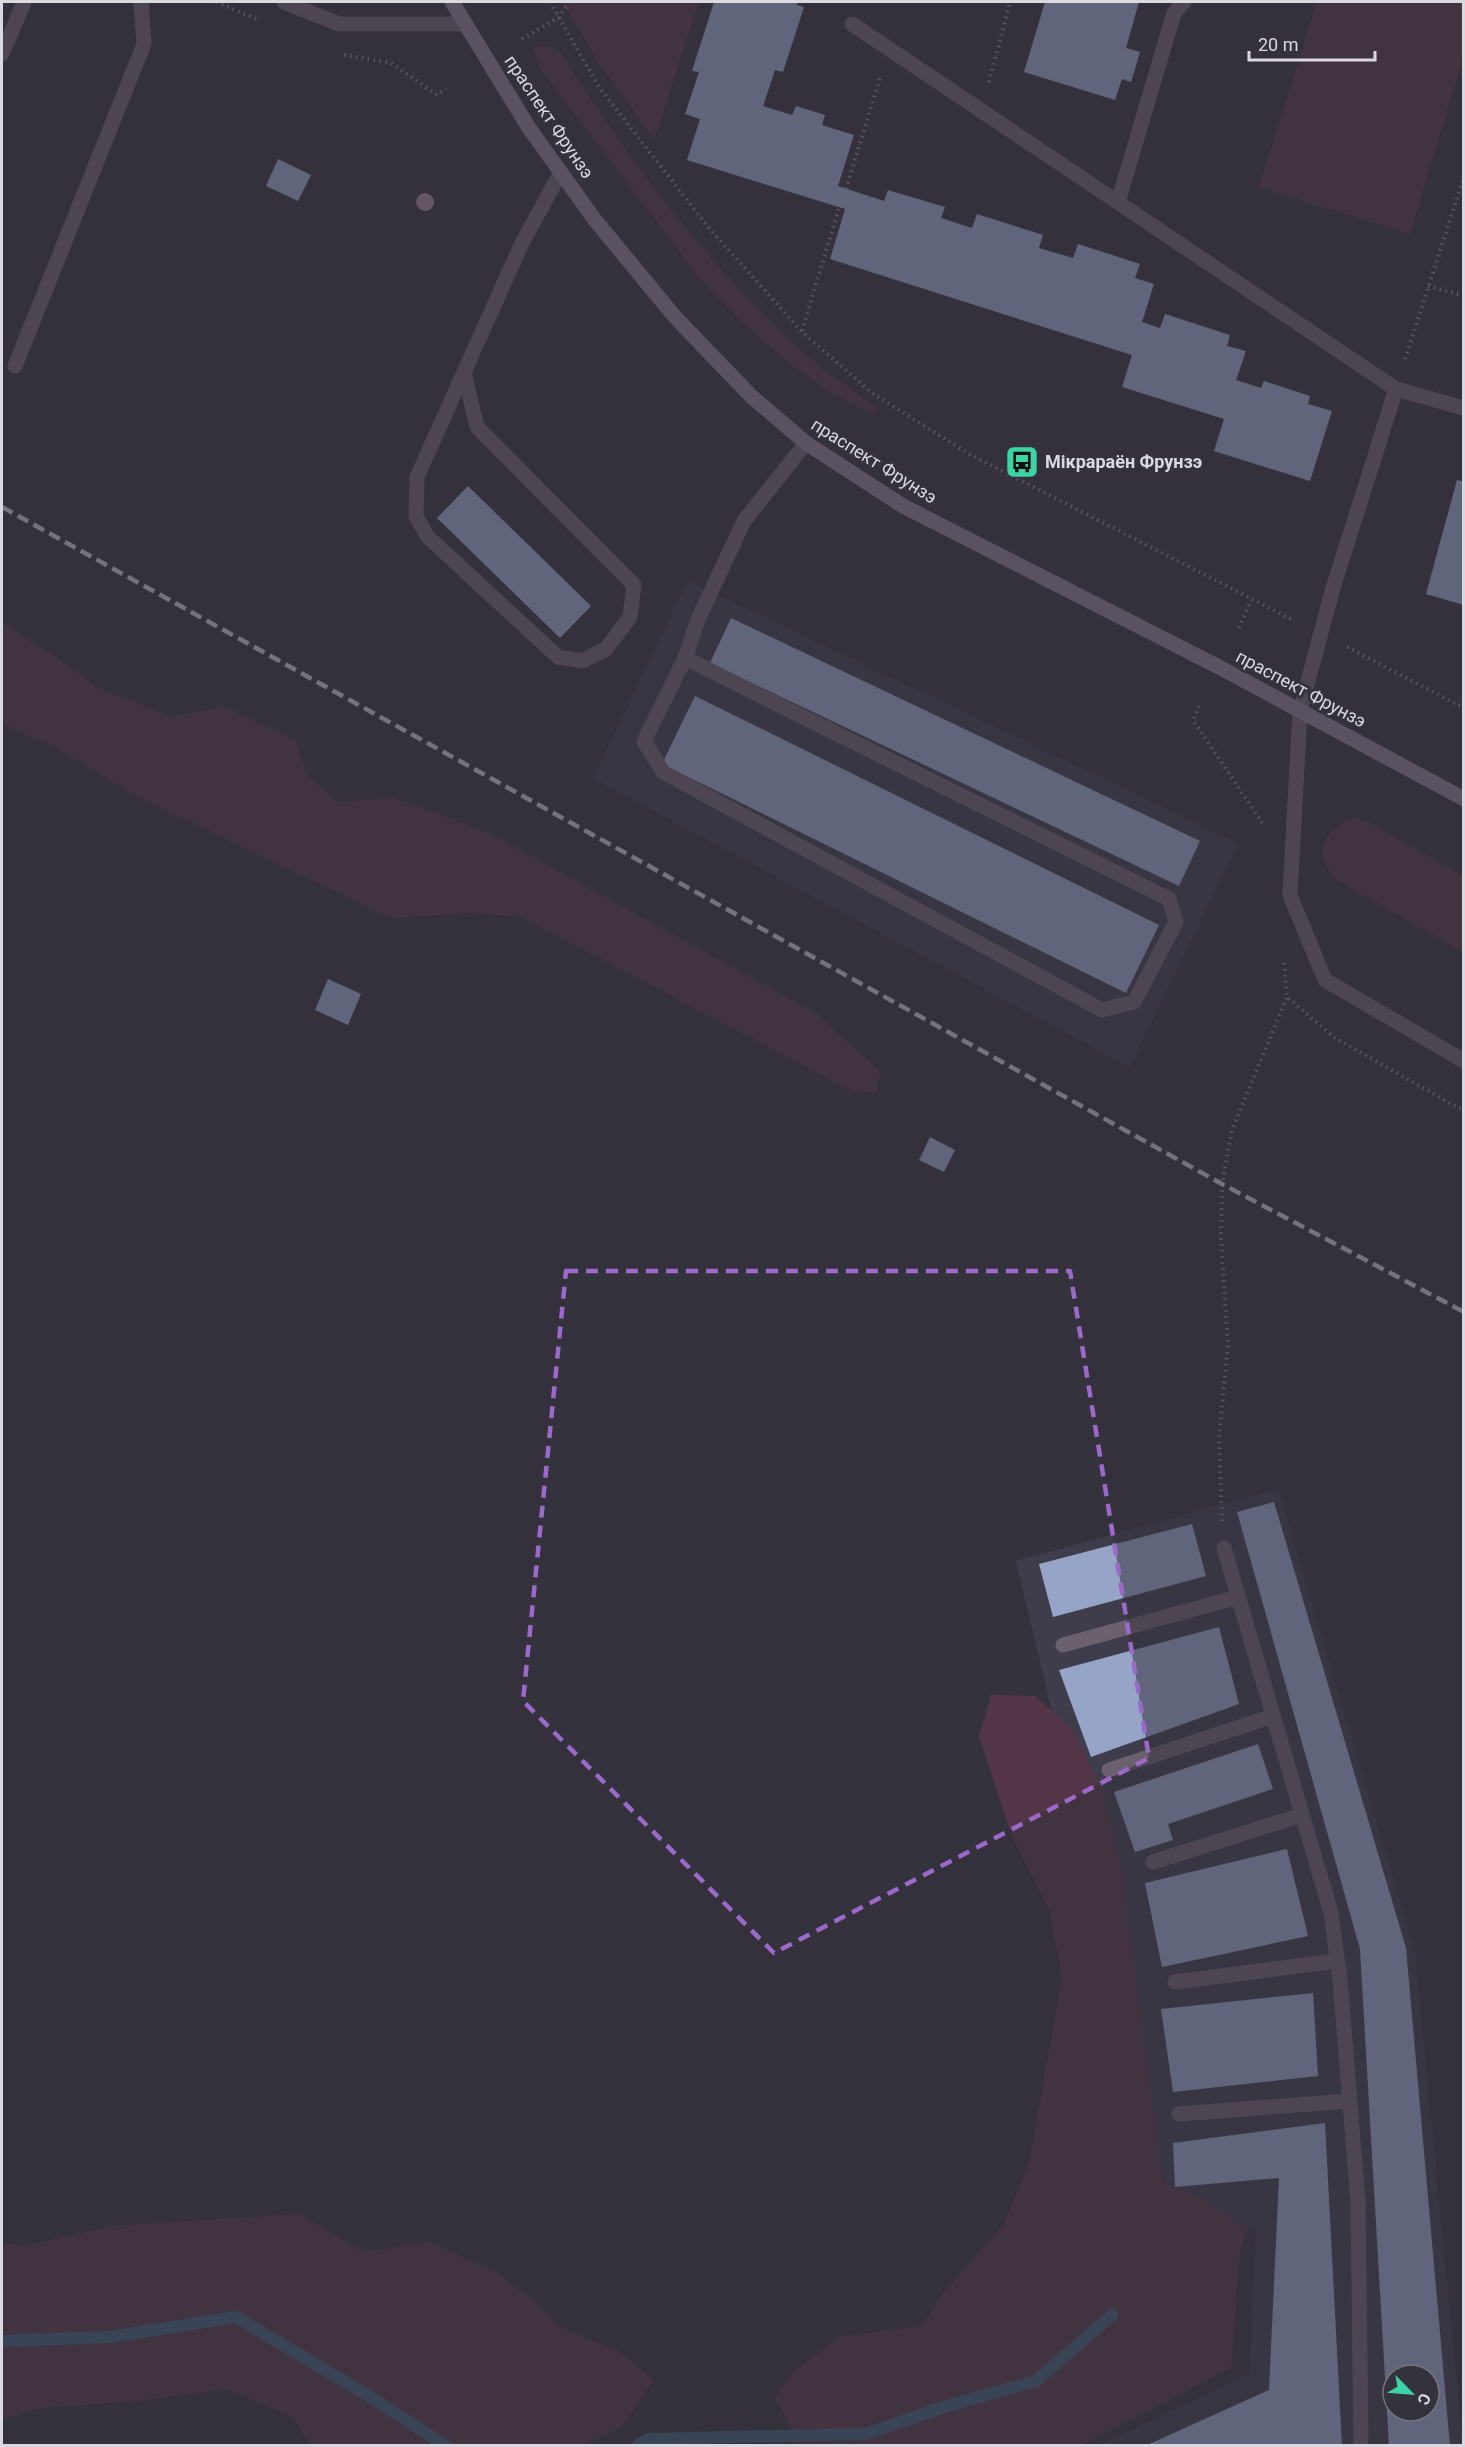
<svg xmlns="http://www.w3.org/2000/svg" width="1465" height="2447" viewBox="0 0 1465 2447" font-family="Roboto,sans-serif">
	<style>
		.built { fill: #3f3d4c; fill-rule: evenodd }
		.green { fill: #533647 }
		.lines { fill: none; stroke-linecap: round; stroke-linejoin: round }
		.stream { stroke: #3f5e76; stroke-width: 12 }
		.building { fill: #96a4c8; fill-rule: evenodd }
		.path { stroke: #85838b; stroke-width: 4; stroke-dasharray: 1.5 4.5; stroke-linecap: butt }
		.lane { stroke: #6b616e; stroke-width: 15 }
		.street { stroke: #6b616e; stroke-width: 15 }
		.secondary { stroke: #8a7a8f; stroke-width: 15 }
		.rail { stroke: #c3c2c9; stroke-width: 4.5; stroke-dasharray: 12 6; stroke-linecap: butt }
		.tree { fill: #a08397 }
		.marked { fill: none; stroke: #9c69ca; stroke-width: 4.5; stroke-dasharray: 12 8; stroke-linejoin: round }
		.labels { text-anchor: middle; stroke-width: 6; stroke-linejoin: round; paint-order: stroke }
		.street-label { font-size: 18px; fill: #dad9df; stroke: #34323c }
		.poi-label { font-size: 18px; font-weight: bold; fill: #dad9df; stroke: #34323c; text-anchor: start }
	</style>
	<rect width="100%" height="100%" fill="#34323c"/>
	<g class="built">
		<polygon points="688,581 1238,843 1130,1067 593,778"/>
		<path d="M1278,1489l137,464 48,492h-363l149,-70 7,-145 -85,-19 -155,-650zM1393,2375h36v36h-36z"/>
	</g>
	<g class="green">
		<polygon points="563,2 699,2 654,139 597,60"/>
		<polygon points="1317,2 1463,2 1463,58 1410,234 1259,187"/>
		<path d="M544,45l15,6c71,110 147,213 244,302 22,20 49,36 73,55l-3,6 -49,-26 -43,-32 -44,-39 -39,-41 -158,-208 -7,-20z"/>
		<polygon points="2,623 56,657 96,687 172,717 224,706 296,741 306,773 337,802 394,798 489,833 817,1014 880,1071 877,1092 852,1091 522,917 471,913 391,918 139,797 52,745 2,724"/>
		<path d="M1354,818l12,3 97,55v76l-129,-74c-22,-28 -10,-47 20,-60z"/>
		<polygon points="991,1695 1035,1696 1073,1730 1102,1790 1121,1865 1163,2181 1206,2201 1248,2229 1240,2250 1231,2368 1081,2445 794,2445 790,2426 775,2397 792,2374 838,2337 922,2326 945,2291 1004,2224 1029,2163 1062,1978 1049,1909 1013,1839 979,1736"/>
		<polygon points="298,2214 364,2252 429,2242 497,2273 540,2305 559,2327 620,2352 654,2380 622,2426 584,2445 310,2445 293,2417 228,2389 137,2401 41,2408 2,2419 2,2243 25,2246 111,2226"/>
	</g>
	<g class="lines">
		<g class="stream">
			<polyline points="2,2341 109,2337 236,2317 369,2396 446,2446"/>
			<polyline points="637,2446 648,2439 866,2434 947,2406 1036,2381 1112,2315"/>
		</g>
	</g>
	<g class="building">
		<polygon points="714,2 798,2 797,5 804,7 783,72 775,70 763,106 792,115 796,106 825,115 822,125 854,135 838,186 884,201 888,190 918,199 945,207 941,218 972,228 977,214 1043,235 1039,248 1073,258 1078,244 1140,264 1135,278 1154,284 1142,322 1160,328 1165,314 1230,335 1227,346 1246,351 1236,380 1261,388 1264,381 1310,396 1308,404 1332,411 1310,481 1214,451 1224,419 1122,387 1132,355 830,259 845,209 687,160 700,119 685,114 699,72 692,71"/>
		<polygon points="1045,2 1139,2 1126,48 1140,52 1131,82 1122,79 1115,100 1024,72"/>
		<polygon points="278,159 311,175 298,201 266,186"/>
		<polygon points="1457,480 1464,482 1464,605 1426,594"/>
		<polygon points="468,486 591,606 560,638 437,518"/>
		<polygon points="731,618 1200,841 1179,886 710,663"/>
		<polygon points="695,696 1159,925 1126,993 662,764"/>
		<polygon points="328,979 361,994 348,1025 315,1010"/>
		<polygon points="930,1137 955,1150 944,1172 919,1160"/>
		<path d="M1274,1502l132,446 44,498h-61l-29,-497 -123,-437zM1393,2375h36v36h-36z"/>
		<polygon points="1192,1524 1206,1576 1053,1617 1039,1564"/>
		<polygon points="1219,1627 1239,1704 1091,1757 1059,1670"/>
		<polygon points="1258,1744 1273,1789 1168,1824 1173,1840 1135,1852 1114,1792"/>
		<polygon points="1287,1849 1308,1936 1162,1967 1145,1883"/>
		<polygon points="1313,1993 1318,2076 1173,2092 1161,2009"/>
		<polygon points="1325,2123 1342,2446 1145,2446 1269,2390 1279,2178 1175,2187 1173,2143"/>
	</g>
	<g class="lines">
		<g class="path">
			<polyline points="216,2 259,20"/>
			<polyline points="550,2 599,87 708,227 802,332 872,393 969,454 1295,621"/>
			<polyline points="522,39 559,17 569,2"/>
			<polyline points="344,55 391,63 437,95 446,89"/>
			<polyline points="989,82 1010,2"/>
			<polyline points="846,189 880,78"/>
			<polyline points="1428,286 1464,296"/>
			<polyline points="802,331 839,208"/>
			<polyline points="1405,359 1464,177"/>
			<polyline points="1239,628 1251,600"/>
			<polyline points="1347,647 1464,708"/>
			<polyline points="1199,706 1193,720 1263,824"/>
			<polyline points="1284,963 1287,997 1335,1038 1464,1111"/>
			<polyline points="1222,1521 1219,1438 1228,1344 1221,1240 1222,1184 1232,1130 1287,997"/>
		</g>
		<g class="lane">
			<polyline points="284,2 339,24 466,24"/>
			<polyline points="852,24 1396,389 1464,408"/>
			<polyline points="2,54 24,2"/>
			<polyline points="1118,202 1174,13 1184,2"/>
			<polyline points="15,366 144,44 141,2"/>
			<polyline points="464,373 477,427 634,585 630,617 606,649 582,661 558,657 428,537 416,517 417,477 522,243 561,172"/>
			<polyline points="685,658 1169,899 1176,922 1134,1002 1102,1010 663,772 644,741 685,658 699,617 744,521 806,443"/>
			<polyline points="1300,711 1333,588 1396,389"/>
			<polyline points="1224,1548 1331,1913 1340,1980 1358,2202 1361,2446"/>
			<polyline points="1063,1645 1238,1597"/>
			<polyline points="1109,1770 1273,1716"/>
			<polyline points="1153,1862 1302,1815"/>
			<polyline points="1175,1982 1337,1961"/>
			<polyline points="1179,2114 1349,2101"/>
		</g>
		<polyline class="street" points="1300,711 1290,895 1325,980 1464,1061"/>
		<polyline class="secondary" points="452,2 529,128 595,220 675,317 751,396 806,443 903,506 1219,667 1464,799"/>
		<polyline class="rail" points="2,507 1222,1184 1464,1312"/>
	</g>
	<circle class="tree" cx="425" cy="202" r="9"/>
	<path d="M0 0H1465V2447H0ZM566,1271h504l79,487 -375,195 -251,-252z" fill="#34323c" fill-opacity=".55" fill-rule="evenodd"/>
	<path class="marked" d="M566,1271h504l79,487 -375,195 -251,-252z"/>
	<defs>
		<g id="bus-square" transform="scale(1.725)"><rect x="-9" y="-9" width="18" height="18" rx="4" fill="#3cd4a4" stroke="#34323c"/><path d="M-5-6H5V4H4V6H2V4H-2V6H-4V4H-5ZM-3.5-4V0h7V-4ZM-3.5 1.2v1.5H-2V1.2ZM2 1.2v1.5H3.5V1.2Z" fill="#111"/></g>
	</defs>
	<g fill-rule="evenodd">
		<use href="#bus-square" x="1022" y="462"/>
	</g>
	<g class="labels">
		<g class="street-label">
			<text transform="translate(549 117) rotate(56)" y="6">праспект Фрунзэ</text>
			<text transform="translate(874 461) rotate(32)" y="6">праспект Фрунзэ</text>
			<text transform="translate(1301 689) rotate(28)" y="6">праспект Фрунзэ</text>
		</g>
		<g class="poi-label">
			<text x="1045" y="468">Мікрараён Фрунзэ</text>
		</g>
	</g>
	<rect width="1465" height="2447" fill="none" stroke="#dad9df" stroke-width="6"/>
	<g transform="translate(1411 2393) rotate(115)"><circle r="28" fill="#34323c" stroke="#76757d" stroke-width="1.5"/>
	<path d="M0-4.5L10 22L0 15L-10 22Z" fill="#3cd4a4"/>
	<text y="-9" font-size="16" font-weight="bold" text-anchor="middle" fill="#dad9df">С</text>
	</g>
	<path d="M1249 51v9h126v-9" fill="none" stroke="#dad9df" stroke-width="3"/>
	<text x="1258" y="51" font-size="18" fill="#dad9df" stroke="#34323c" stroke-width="4.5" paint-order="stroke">20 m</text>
</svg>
